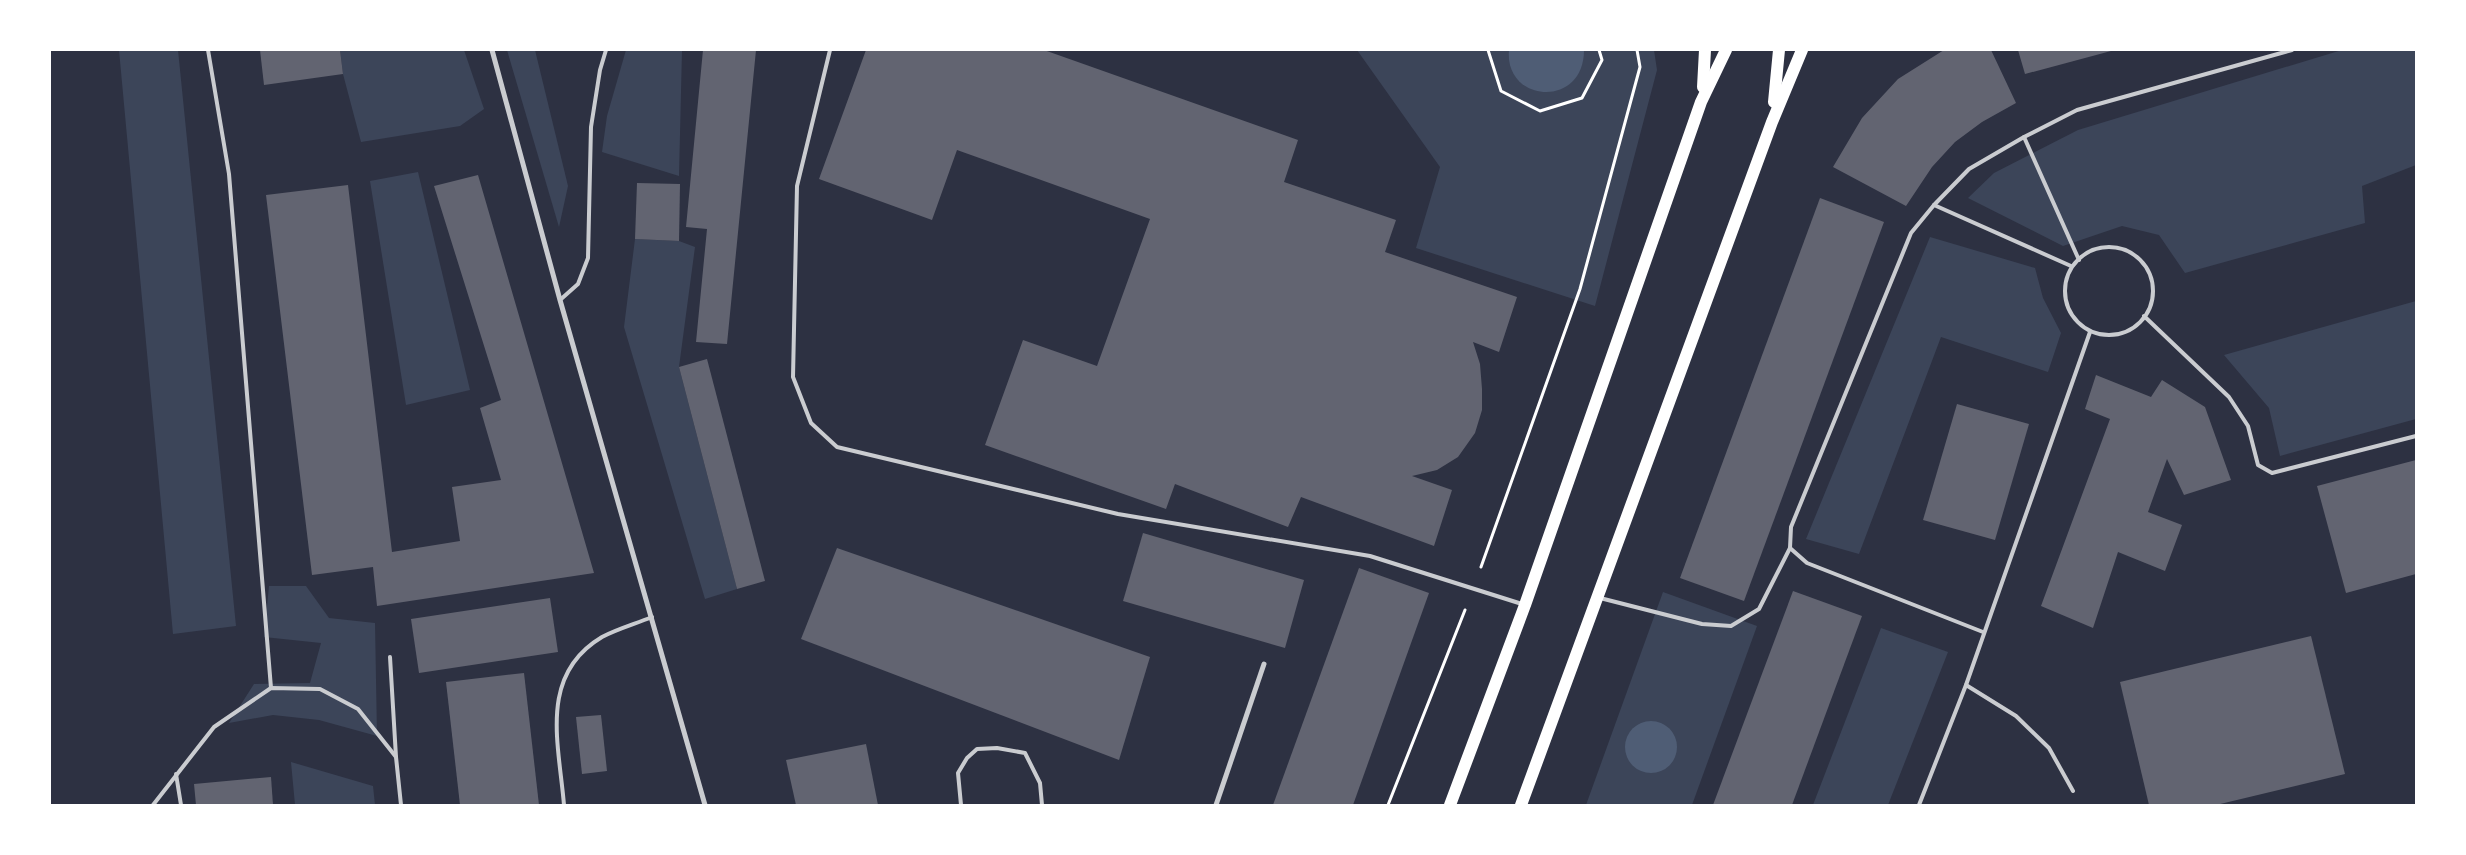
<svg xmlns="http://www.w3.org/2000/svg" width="2466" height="855" viewBox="0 0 2466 855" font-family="Signika,sans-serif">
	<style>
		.green { fill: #3c4559 }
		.water { fill: #4f5d75 }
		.building { fill: #626471 }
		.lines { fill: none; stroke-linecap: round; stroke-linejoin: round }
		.path { stroke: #fff; stroke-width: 3 }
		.service { stroke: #caccd0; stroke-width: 4 }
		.minor { stroke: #caccd0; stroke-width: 5 }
		.primary { stroke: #fff; stroke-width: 12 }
	</style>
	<rect width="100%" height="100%" fill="#2d3142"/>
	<g class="green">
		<polygon points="119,50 178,50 236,626 173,634"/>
		<polygon points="340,50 464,50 484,109 460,126 361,142 343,74"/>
		<polygon points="507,50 535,50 568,186 559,227"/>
		<polygon points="626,50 682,50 679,176 602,152 607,116"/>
		<polygon points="1357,50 1654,50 1657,70 1595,306 1416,248 1440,167"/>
		<polygon points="2342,50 2416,50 2416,165 2362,186 2365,223 2185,273 2159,235 2122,226 2063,246 1968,198 1994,173 2078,130"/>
		<polygon points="418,172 470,390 406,405 370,181"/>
		<polygon points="1930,237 2035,268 2043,298 2061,333 2048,372 1941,337 1859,554 1806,539"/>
		<polygon points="635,239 679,241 695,247 679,367 737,589 705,599 624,327"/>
		<polygon points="2416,301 2416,419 2280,456 2269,408 2224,355"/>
		<polygon points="269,586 306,586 329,618 375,623 377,736 319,720 273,715 229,723 254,684 310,683 321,643 264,637"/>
		<polygon points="1663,592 1757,626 1692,805 1586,805"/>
		<polygon points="1881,628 1948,652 1888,805 1813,805"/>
		<polygon points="291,762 373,786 375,805 295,805"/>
	</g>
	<g class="water">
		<path d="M1509,50h75c0,59 -80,53 -75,0z"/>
		<circle cx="1651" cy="747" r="26"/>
	</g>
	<g class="building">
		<polygon points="260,50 340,50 343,74 264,85"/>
		<polygon points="703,50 756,50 727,344 696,342 707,229 686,227"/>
		<polygon points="866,50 1044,50 1298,140 1284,182 1396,220 1385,252 1517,297 1499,352 1473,342 1480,364 1482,389 1482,410 1475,433 1458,457 1437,470 1412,476 1452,490 1434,546 1301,497 1288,527 1175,484 1166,509 985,445 1023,340 1097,366 1150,219 957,150 932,220 819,179"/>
		<polygon points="1944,50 1991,50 2016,103 1982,122 1955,142 1932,167 1906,206 1833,167 1862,118 1898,79"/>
		<polygon points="2018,50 2111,50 2111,51 2025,74"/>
		<polygon points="478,175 594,573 377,606 373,567 312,575 266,195 348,185 392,552 460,541 452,487 501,480 480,408 501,400 434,186"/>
		<polygon points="637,183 680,184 679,241 635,239"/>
		<polygon points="1820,198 1884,222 1744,601 1680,578"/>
		<polygon points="707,359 765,581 737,589 679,367"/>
		<polygon points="2096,375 2151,397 2162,380 2205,407 2231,480 2184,495 2167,459 2148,512 2182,525 2165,571 2118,552 2093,628 2041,606 2110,419 2085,409"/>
		<polygon points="1957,404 2029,424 1995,540 1923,520"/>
		<polygon points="2416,460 2416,574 2346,593 2317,486"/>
		<polygon points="1143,533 1304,580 1285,648 1123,601"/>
		<polygon points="837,548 1150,657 1119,760 801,639"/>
		<polygon points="1359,568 1429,593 1353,805 1273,805"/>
		<polygon points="1793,591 1862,616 1792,805 1713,805"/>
		<polygon points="550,598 558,652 419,673 411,619"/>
		<polygon points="2311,636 2345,774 2216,805 2149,805 2120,682"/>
		<polygon points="524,673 539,805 460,805 446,682"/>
		<polygon points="601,715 607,771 582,774 576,717"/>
		<polygon points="866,744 878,805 796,805 786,760"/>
		<polygon points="271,777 273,805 196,805 194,784"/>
	</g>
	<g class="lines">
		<g class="path">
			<polyline points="1488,50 1501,91 1540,111 1582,98 1602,60 1599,50"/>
			<polyline points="1481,567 1580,289 1640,67 1637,50"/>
			<polyline points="1388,805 1465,610"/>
		</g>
		<g class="service">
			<polyline points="208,50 229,174 271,688"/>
			<polyline points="830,50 797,186 793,377 811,423 837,447 1118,514 1370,556 1522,604"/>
			<polyline points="2024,137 2079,260"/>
			<polyline points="1934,205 2071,266"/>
			<circle cx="2109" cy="291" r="44"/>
			<polyline points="560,300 578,284 588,258 591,127 600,70 606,50"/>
			<polyline points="2144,316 2229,397 2248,426 2258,465 2272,473 2416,436"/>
			<polyline points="1600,598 1702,624 1731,626 1759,609 1790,548"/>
			<polyline points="1983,632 1807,563 1790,548 1791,527 1911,233 1934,205 1969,169 2024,137 2077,110 2292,50"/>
			<polyline points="390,657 396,757"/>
			<polyline points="1966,685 2016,716 2049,748 2073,791"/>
			<polyline points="176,774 181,805"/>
			<polyline points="153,805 214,727 271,688 320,689 358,709 396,757 401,805"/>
			<path d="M564,805c-5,-61 -26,-130 38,-168 15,-8 33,-13 50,-20"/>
			<polyline points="961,805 958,773 967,758 977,749 997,748 1025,753 1040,783 1042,805"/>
			<polyline points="1919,805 1966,685 2090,332"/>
		</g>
		<g class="minor">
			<polyline points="492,50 560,300 705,805"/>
			<polyline points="1216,805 1264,664"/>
		</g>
		<g class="primary">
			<polyline points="1703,87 1705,50"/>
			<polyline points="1774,102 1779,50"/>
			<polyline points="1450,805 1525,605 1701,102 1726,50"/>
			<polyline points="1521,805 1772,122 1802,50"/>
		</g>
	</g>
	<rect width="2466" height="855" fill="none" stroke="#ffffff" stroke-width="102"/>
</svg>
